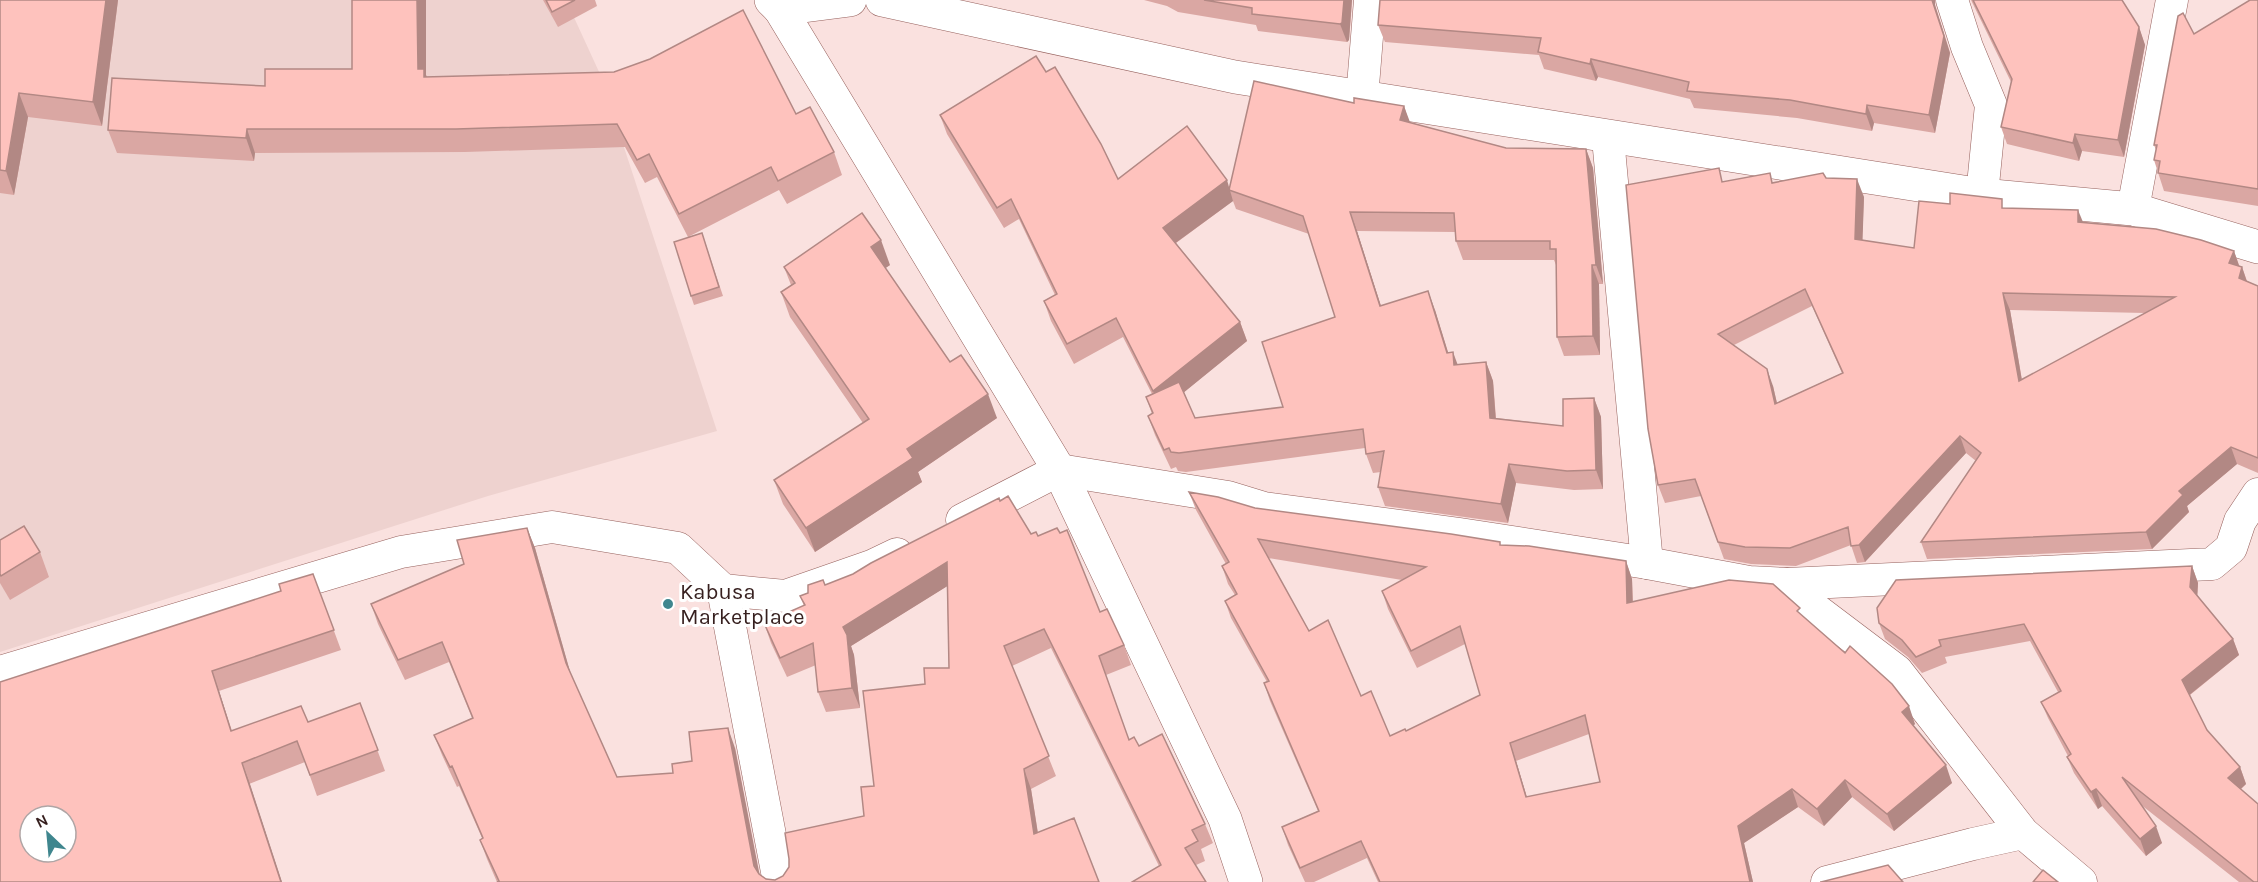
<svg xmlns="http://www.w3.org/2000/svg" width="2258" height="882" viewBox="0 0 2258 882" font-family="Karla,sans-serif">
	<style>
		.built { fill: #eed2cf }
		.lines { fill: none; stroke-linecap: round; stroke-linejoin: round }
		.street-casing { stroke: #96615d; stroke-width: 33 }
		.secondary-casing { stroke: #96615d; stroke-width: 34 }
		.street { stroke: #fff; stroke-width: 32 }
		.secondary { stroke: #fff; stroke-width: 33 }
		.wall { fill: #daa7a3; fill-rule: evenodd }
		.shaded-wall { fill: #b28884 }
		.building { fill: #fec2bd; stroke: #b28884; stroke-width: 1.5; fill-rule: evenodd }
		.poi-dot { fill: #3f868e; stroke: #fff; stroke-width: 2 }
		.labels { text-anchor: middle; stroke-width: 6; stroke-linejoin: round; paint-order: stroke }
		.poi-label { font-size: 22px; fill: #361f1e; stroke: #fff; text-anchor: start }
	</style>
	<rect width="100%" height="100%" fill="#fae1df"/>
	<polygon class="built" points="0,0 566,0 600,74 717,431 488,496 0,652"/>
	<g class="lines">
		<g class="street-casing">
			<g id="street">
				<polyline points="1952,0 1967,47 1991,105 1982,195"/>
				<polyline points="1362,98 1370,0"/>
				<polyline points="1608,138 1647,563"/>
				<polyline points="2133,209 2172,0"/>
				<polyline points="962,520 1059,470 1228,497 1264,508 1460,534 1647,563 1749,582 1787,584 1807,603 1897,671 2023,833 2081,882"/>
				<polyline points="1787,584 2212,564 2231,548 2240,521 2258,494"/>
				<polyline points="723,590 785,596 874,565 897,554"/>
				<polyline points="0,672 401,552 552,527 678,548 723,590 779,882"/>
				<polyline points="1827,882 1973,844 2023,833"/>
			</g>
		</g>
		<g class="secondary-casing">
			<g id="secondary">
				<polyline points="771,0 780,9 1059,470 1225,819 1246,882"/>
				<polyline points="882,0 1235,77 1982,195 2133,209 2258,247"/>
				<polyline points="780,9 850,0"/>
			</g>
		</g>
		<use href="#street" class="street"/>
		<use href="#secondary" class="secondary"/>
	</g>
	<g class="wall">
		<polygon points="0,0 118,0 102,126 28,117 14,195 0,193"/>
		<polygon points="543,0 595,0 597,6 558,27"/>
		<polygon points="1144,0 1352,0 1349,40 1347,42 1258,31 1256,25 1178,12 1167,6"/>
		<polygon points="1380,0 1935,0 1935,5 1950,53 1935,133 1874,123 1872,131 1797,118 1694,108 1690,99 1598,77 1596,81 1544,69 1539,55 1385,42 1378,25"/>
		<polygon points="1971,0 2122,0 2139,27 2145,45 2124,157 2082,151 2079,161 2007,144 2001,127 2011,82"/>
		<polygon points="2258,0 2258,206 2164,191 2154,160 2156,150 2154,145 2194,34"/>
		<path d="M1046,72l72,107 112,9 124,-85 50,3 5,16 97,26 80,1 7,19 10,116h-4l1,71 -36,1 -7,-19 -1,-72 -2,-5h-91l-7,-19 -1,-9 -98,-1 24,75 54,4 13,42 9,12 29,-2 7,19 3,37 67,8 31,-28 7,19 2,72 -29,1 -58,-7 -8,40 -123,-17 -7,-19 3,-15 -8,1 -7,-19 -1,-6 -179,24 -8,-1 -2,-4 -5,2 -16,-34 -7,-19 4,-2 -6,-17 6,-3 -29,-57 -49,27 -23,-43 -7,-20 11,-6 -36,-76 -15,9 -57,-94 -7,-19zM1233,201l3,8 73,25 26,83 -52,90 -88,11 -11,-26 63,-51 -7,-19 -64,-79z"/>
		<polygon points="426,75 427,77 796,114 834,152 842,175 787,204 779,190 688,237 702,233 723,296 694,305 691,296 688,237 657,177 645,183 625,147 465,152 255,153 254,161 117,153 108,130 265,86"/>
		<path d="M1826,178l38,19 -2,43 52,8 36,-44 56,4 228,43 5,15 3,1 5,14 11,5v187l-21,-9 -50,42 2,6 -37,37 -225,10 -6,-17 55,-81 -10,-8 -101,109 -8,1 -6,-18 -55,21 -45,-2 -27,-5 -23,-63 -36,7 -7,-18 66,-304 49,1zM1812,306l30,67 -65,30 -4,-17 -39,-41zM2010,310l135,3 -123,67z"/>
		<polygon points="890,265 885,268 950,362 997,418 918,472 922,482 815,552 783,504 774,480 863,423 790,317 781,292 791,285 784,267"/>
		<path d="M1189,492l66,16 246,37 125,16 6,18 1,22 170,15 112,108 -2,2 39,57 -58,48 -42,-34 -28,29 -26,-19 -54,36 9,39h-375l-11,-24 -53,24h-9l-17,-37 -6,-18 36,-16 -48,-110 -6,-18 3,-1 -36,-64 -6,-17 10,-6 -7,-11 -6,-18 4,-2 -30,-54zM1268,558l134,22 -20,11 6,18 29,59 48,-24 15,51 -74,36 -16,5 -29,-40 -52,-65zM1589,734l11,48 -73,15 -11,-36z"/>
		<polygon points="1000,501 1031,534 1038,536 1100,612 1124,645 1131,665 1106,675 1129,740 1139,746 1205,824 1213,843 1201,849 1205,861 1196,865 1159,866 1051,648 1012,666 1056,776 1031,789 1038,833 1099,882 497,882 487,859 480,840 482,838 459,786 457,787 442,755 434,735 472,718 449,662 405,680 378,624 371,604 464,564 527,528 535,548 570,672 617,777 673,773 692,761 735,748 759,875 766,879 775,880 783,876 864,816 874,786 925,684 949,668 947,586 851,646 854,655 860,708 826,712 818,692 816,665 787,677 771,643 764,623 804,606 800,596 853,574"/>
		<polygon points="0,540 40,552 49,577 10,600 0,583"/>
		<polygon points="2192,566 2198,583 2197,595 2233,639 2239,655 2190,695 2207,730 2240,767 2246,784 2241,789 2258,882 2239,882 2140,804 2162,843 2146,856 2102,806 2098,809 2074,773 2067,757 2068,756 2048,718 2041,702 2058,692 2030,641 1945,657 1947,663 1922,673 1908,657 1885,639 1879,623"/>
		<polygon points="313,574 341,650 219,691 232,731 308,722 360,703 385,771 317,796 305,762 0,882 281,591"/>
	</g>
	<g class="shaded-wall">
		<polygon points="106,0 118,0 102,126 93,102"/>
		<polygon points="417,0 426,0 426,75 432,92 418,69"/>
		<polygon points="1344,0 1352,0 1349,40 1347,42 1340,24"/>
		<polygon points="1932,0 1935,0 1935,5 1950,53 1935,133 1929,115"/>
		<polygon points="2139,27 2145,45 2124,157 2118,140"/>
		<polygon points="1591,59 1598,77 1596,81 1590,64"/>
		<polygon points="19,93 28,117 14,195 6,171"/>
		<polygon points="1867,105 1874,123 1872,131 1866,114"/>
		<polygon points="1404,106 1411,125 1400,120"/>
		<polygon points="247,129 255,153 254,161 246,138"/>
		<polygon points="2075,134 2082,151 2079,161 2073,143"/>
		<polygon points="1586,149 1593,168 1603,284 1596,265"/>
		<polygon points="1857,179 1864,197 1862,256 1855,239"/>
		<polygon points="1227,180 1233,201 1170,247 1163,228"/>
		<polygon points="2078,210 2085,227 2078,222"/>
		<polygon points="1350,212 1357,231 1387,325 1380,306"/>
		<polygon points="881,240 890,265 880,272 871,247"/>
		<polygon points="2234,251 2240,268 2229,263"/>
		<polygon points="1592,265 1599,284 1600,355 1593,336"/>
		<polygon points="2242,267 2248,285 2239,278"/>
		<polygon points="1428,291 1435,310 1454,372 1447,353"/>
		<polygon points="2003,293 2010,310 2025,399 2019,381"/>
		<polygon points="1240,322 1247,341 1161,411 1153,391"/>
		<polygon points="1453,352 1460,371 1454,365"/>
		<polygon points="1486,362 1493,381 1497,437 1490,418"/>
		<polygon points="1767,369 1773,386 1781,421 1775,404"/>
		<polygon points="988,394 997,418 918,472 922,482 815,552 806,528 907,449"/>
		<polygon points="1594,398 1601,417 1603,489 1596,470"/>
		<polygon points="1960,436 1966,453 1865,562 1859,545"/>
		<polygon points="2231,447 2237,464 2187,506 2189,512 2152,549 2146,532 2179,491"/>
		<polygon points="1509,464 1516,483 1508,523 1501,504"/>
		<polygon points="527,528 535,548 573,682 566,663"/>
		<polygon points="1626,561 1632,579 1633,620 1627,603"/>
		<polygon points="947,562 954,582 851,646 854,655 860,708 852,688 843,627"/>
		<polygon points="2192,566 2198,583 2197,603 2190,587"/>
		<polygon points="2233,639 2239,655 2188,696 2182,680"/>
		<polygon points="212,671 219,691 238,752 231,731"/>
		<polygon points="1909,706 1915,724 1908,730 1902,712"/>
		<polygon points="728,728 735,748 761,882 754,866"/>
		<polygon points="1510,743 1516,761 1532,815 1526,797"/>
		<polygon points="242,763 250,784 282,882 281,882"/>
		<polygon points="1946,765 1952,783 1894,831 1887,814"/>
		<polygon points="2240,767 2246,784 2234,795 2228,778"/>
		<polygon points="1024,769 1031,789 1041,854 1034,834"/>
		<polygon points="1845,780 1852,797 1824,826 1817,809"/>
		<polygon points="1792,789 1798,807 1744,843 1753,882 1750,882 1738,826"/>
		<polygon points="2096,789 2102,806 2098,809 2091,792"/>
		<polygon points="2156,826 2162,843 2146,856 2140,839"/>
	</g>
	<g class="building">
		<polygon points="0,0 106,0 93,102 19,93 6,171 0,170"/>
		<polygon points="352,0 417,0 418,69 424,69 424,77 614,72 650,59 743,10 796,114 810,107 834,152 778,181 771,167 679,214 649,154 637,160 617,124 456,129 247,129 246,138 108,130 112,78 265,86 265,69 352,69"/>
		<polygon points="546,0 575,0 552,12"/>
		<polygon points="1204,0 1344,0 1342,23 1340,24 1252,14 1252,8"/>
		<polygon points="1380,0 1932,0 1944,36 1929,115 1867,105 1866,114 1790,100 1687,91 1689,82 1591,59 1590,64 1538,52 1541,38 1378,25"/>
		<polygon points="1973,0 2122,0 2139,27 2118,140 2075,134 2073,143 2001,127 2012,79"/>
		<polygon points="2250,0 2258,0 2258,189 2158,173 2160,161 2154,160 2157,145 2154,145 2178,16 2183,13 2194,34"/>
		<polygon points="1036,56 1046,72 1055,67 1101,144 1118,179 1187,126 1227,180 1163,228 1240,322 1153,391 1116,318 1067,344 1044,301 1057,294 1011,199 997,208 940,115"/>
		<polygon points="1254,81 1354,103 1354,98 1404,106 1400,120 1506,148 1586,149 1596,265 1592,265 1593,336 1557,337 1556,249 1550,249 1550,241 1456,241 1454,213 1350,212 1380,306 1428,291 1447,353 1453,352 1454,365 1486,362 1490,418 1563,426 1563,399 1594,398 1596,470 1567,471 1509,464 1501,504 1378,487 1384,451 1366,454 1363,429 1179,453 1171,452 1169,448 1164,450 1148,416 1153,413 1146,397 1179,382 1195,418 1283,407 1262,342 1335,317 1303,216 1229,190"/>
		<path d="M1719,168l3,14 48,-9 2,10 51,-10 3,5 31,1 -2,60 59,9 5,-47 31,3v-11l52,6v9l76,2v12l78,7 45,11 33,11 -5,12 13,4 -3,11 19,8v172l-27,-11 -52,44 4,4 -37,37 -225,10 60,-89 -21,-17 -101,109 -8,1 -3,-19 -58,21 -45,-1 -27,-5 -23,-63 -37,6 -10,-56 -22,-244zM1805,289l38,84 -68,31 -8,-35 -49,-35zM2003,293l172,4 -156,84z"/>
		<polygon points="862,213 881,240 871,247 950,362 961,355 988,394 907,449 913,458 806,528 774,480 869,419 781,292 795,283 784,267"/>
		<polygon points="702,233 719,287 691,296 674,242"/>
		<path d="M1189,492l29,5 37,11 196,26 49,8v3l29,1 97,15 1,42 102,-23 44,4 27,24 -3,3 48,42 5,-7 42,38 17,22 -7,6 44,53 -59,49 -42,-34 -28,29 -25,-20 -54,37 12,56h-370l-19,-41 -61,27 -18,-41 37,-16 -55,-128 5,-2 -44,-80 12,-7 -15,-28 7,-4zM1258,539l168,28 -44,24 29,60 49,-25 20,69 -74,36 -1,-2 -15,7 -19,-45 -10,5 -33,-76 -19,11zM1585,715l15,67 -74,15 -16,-54z"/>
		<polygon points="1008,496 1031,534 1036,532 1038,536 1057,528 1060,533 1067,530 1100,612 1107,609 1124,645 1099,656 1129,740 1134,737 1139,746 1162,734 1205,824 1192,830 1198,841 1185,848 1206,882 1132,882 1161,865 1044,629 1004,646 1049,756 1024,769 1034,834 1074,818 1099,882 497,882 499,881 480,840 483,838 452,766 450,767 434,735 473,718 442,642 398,660 371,604 464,564 457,540 527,528 566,663 617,777 673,773 672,764 692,761 689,732 728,728 754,866 759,874 766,879 775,880 783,876 789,867 789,859 785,833 864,816 861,787 874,786 863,691 925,684 924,668 949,668 947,562 843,627 847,635 852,688 818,692 813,643 780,658 764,623 805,605 800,596 808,593 808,585 823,580 825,585 853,574 871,563 999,498 1000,501"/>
		<polygon points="24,526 40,552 1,576 0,574 0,540"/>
		<polygon points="2192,566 2190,587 2233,639 2182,680 2207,730 2240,767 2228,778 2258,804 2258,882 2254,882 2122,777 2156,826 2140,839 2096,789 2091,792 2067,757 2071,754 2041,702 2061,691 2024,624 1939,640 1941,646 1916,657 1902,640 1879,623 1877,608 1896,580"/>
		<path d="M313,574l21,56 -122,41 19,60 70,-25 7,16 52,-19 18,47 -68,25 -13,-34 -55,22 39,119h-281v-200l281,-91 -2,-7zM30,816h36v36h-36z"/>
		<polygon points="1888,865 1903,882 1820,882 1821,882"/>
		<polygon points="2043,870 2058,882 2033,882"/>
	</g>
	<circle class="poi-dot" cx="668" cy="604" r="6"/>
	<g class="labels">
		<g class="poi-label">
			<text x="680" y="599">Kabusa<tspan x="680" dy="25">Marketplace</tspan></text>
		</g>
	</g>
	<g transform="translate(48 834) rotate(334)"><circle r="28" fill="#ffffff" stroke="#afa5a5" stroke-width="1.5"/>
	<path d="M0-4.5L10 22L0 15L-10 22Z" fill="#3f868e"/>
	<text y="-9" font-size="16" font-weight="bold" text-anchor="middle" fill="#361f1e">N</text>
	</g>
</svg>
